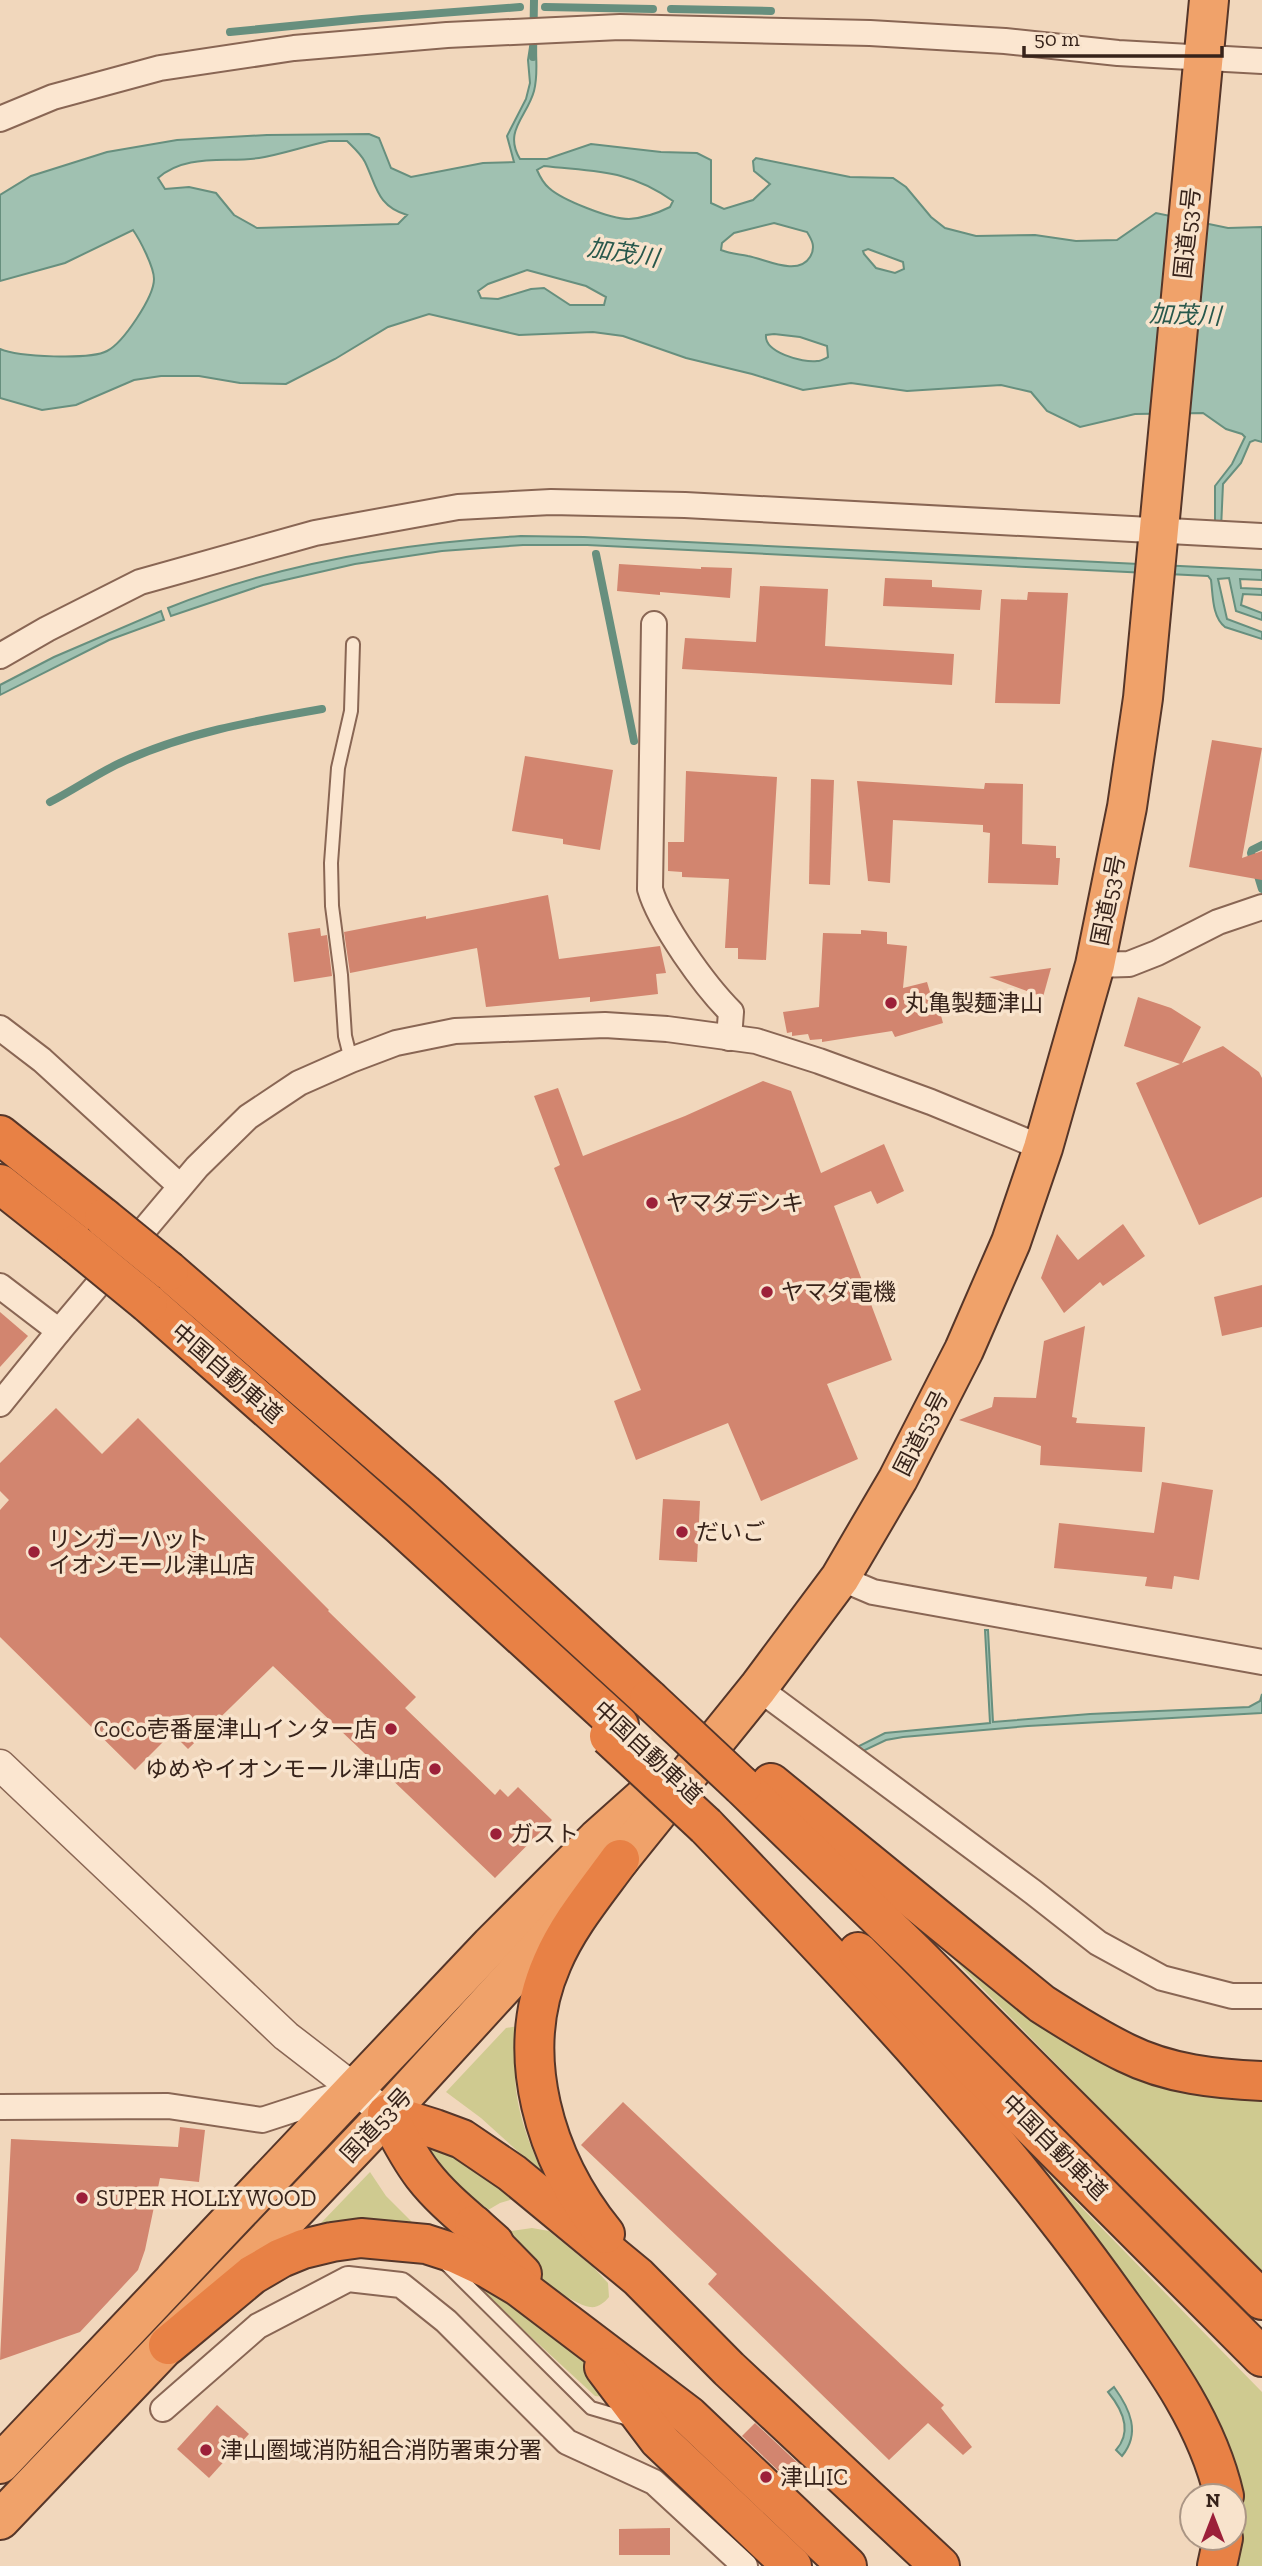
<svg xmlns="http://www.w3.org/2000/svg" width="1262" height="2566" viewBox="0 0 1262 2566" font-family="'Zilla Slab','Noto Sans JP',serif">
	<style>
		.green { fill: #cfca90 }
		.water { fill: #a0c1b1; stroke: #678f7e; stroke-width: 2; fill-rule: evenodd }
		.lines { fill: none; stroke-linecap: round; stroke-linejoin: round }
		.stream { stroke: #678f7e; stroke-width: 8 }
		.building { fill: #d2856f }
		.service-casing { stroke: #896654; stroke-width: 16 }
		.minor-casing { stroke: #896654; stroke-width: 28 }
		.tertiary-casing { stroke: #896654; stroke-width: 33 }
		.trunk-casing { stroke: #563629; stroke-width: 42 }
		.motorway-casing { stroke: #563629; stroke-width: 42 }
		.service { stroke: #fbe6d0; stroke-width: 12 }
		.minor { stroke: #fbe6d0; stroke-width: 24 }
		.tertiary { stroke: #fbe6d0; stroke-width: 30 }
		.trunk { stroke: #f0a26a; stroke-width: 38 }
		.motorway { stroke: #e88145; stroke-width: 38 }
		.motorway-bridge-casing { stroke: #563629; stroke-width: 42; stroke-linecap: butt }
		.motorway-bridge { stroke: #e88145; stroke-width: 38 }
		.poi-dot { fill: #9c2039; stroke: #f8e3cc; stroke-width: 2.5 }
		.labels { text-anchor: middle; stroke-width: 7; stroke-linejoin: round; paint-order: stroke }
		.street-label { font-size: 23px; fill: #37231a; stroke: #f8e3cc }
		.poi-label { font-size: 23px; fill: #37231a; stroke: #f8e3cc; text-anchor: start }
		.water-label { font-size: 24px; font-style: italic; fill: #28584c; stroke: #f8e3cc }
	</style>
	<rect width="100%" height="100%" fill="#f1d7bc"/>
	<g class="green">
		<polygon points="928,1933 1000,1986 1262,2092 1262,2274"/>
		<path d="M518,2026c-1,15 -3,30 -3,45 0,37 13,70 28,103l-62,-56 -35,-26 60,-64z"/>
		<polygon points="951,2074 1262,2392 1262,2566 1235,2566 1238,2542 1237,2504"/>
		<polygon points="421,2139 445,2148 516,2198 500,2203 483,2213 437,2168"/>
		<polygon points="370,2172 386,2196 417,2227 324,2232 321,2223"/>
		<path d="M532,2228l17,3 44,36 15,16 1,14c-5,6 -11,11 -19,10 -20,-3 -69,-42 -87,-55l1,-20z"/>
		<polygon points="485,2288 556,2329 606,2384 605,2397 595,2396 491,2300 485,2291"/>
	</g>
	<g class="water">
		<path d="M530,47h6c0,15 2,29 -2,44 -7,26 -31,40 -14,68h27l44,-15 70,8 36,1 14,7v43l13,6 29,-9 17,-16 -16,-13 -1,-10 3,-3 94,19 43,1 13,9 25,30 14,11 31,8 59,-1 41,6 41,-1 39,-27 72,15 34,-1v215l-7,-2 -5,2 -9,21 -18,21 -2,45h-6v-43l17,-22 13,-27 -3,-3 -16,-5 -23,-16 -68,1 -55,13 -33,-16 -16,-19 -30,-7 -94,6 -56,-8 -48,7 -51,-16 -66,-16 -63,-22 -30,-4 -74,3 -90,-21 -41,13 -53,32 -49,25 -46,-1 -41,-7h-38l-27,4 -58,25 -34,5 -42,-12v-49c18,8 90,11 107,2 16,-8 47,-54 47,-72 0,-12 -14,-39 -21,-49l-68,33 -65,18v-86l31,-19 76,-24 70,-12 90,-5 102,-1 10,4 12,30 20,9 72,-14 31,-1 -7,-26 19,-37 4,-16 -2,-23zM329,141h18c6,6 14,13 18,21 12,25 12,44 42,53l-9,9 -141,4 -23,-13 -18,-22 -27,-6 -24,2 -7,-11c28,-25 68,-15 101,-20 24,-4 46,-12 70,-17zM544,166c52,6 84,3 129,35l-3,6c-12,6 -27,11 -41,12 -19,0 -67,-19 -80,-31 -6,-5 -9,-11 -12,-18zM774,223l33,9c5,8 9,15 3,25 -12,20 -45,2 -62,-1 -9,-2 -17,-2 -27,-6l1,-7 12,-10zM868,249l35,13 1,7 -9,4 -19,-5 -12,-14 -1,-3zM527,270l59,16 20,11 -2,8h-34l-26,-17 -13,1 -33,10 -17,-1 -3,-7 10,-7zM774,334l26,3 27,9 1,11c-4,2 -7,4 -11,4 -15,2 -53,-9 -51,-26z"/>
		<path d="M521,536l63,1 678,33v10l-22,-1 1,9 21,1v6l-19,-1 -2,11 21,8v7l-26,-9 -7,-33 -11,1 9,40 35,13v7l-37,-12c-13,-10 -12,-32 -14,-47l-3,-4 -621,-31h-64l-81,6 -87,13 -92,21 -92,31 -3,-8c111,-45 234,-65 353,-72z"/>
		<polygon points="161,611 164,620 109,640 0,695 0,685 54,657"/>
		<polygon points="985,1630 988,1630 993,1722 1090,1714 1249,1707 1260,1701 1262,1694 1262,1713 1028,1726 903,1737 886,1740 861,1752 853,1749 885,1733 990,1723"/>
		<path d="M1114,2387c16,22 27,46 8,69l-6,-6c17,-19 6,-41 -8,-58z"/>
	</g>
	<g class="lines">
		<g class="stream">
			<polyline points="545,7 653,9"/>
			<polyline points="671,9 771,11"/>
			<polyline points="230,32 362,19 520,7"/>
			<polyline points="533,57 534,0"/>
			<polyline points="596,554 634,741"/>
			<path d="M50,802c24,-12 46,-28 70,-39 64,-30 133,-42 202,-54"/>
			<polyline points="1262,845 1252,850 1251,853 1262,889"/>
		</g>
	</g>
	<g class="building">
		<polygon points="619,564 701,569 701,567 732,568 730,598 660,592 660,595 617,591"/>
		<polygon points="885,578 932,580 932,587 982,590 980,610 883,606"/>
		<polygon points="760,586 828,589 825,646 954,654 952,685 682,669 685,638 756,642"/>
		<polygon points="1028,592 1068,593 1060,704 995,703 1001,599 1027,600"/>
		<polygon points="1212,740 1262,748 1242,858 1262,851 1262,880 1189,867"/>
		<polygon points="525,756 613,770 600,850 563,844 563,839 512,831"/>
		<polygon points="686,771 777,777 766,960 738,959 738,948 725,948 729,879 682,877 682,872 668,871 668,842 684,842"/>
		<polygon points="811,779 834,780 830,885 809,884"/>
		<polygon points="857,781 984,789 985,783 1023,784 1022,844 1056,846 1056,858 1060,858 1058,885 988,883 990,833 983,832 983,825 893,820 890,883 868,881"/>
		<polygon points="548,895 559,959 660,946 666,973 656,974 658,994 590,1002 590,997 486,1007 477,948 350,973 344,932 426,916 426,919"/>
		<polygon points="320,928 321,936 327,935 332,976 294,982 288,933"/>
		<polygon points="861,930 887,932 887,944 907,946 903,988 927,982 932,999 936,997 943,1023 895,1037 892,1031 822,1042 822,1039 810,1040 808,1034 792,1036 792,1032 787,1033 783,1012 819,1007 823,933 861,934"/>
		<polygon points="1051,968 1043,997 989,977"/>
		<polygon points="1138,997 1171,1008 1201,1027 1182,1063 1223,1046 1259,1072 1262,1078 1262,1197 1199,1225 1136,1083 1180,1064 1124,1046"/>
		<polygon points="763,1081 791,1091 821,1173 884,1144 904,1191 877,1204 871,1191 834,1206 892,1360 827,1384 858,1459 761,1501 728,1423 636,1460 614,1401 641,1390 554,1168 560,1165 534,1096 558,1088 583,1156 685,1116"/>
		<polygon points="1123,1224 1145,1256 1103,1286 1100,1282 1064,1313 1041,1278 1057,1234 1078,1260"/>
		<polygon points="1262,1285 1262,1327 1222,1336 1214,1297"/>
		<polygon points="0,1312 28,1336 0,1367"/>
		<polygon points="1085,1326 1072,1417 1077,1418 1076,1423 1145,1427 1142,1472 1040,1465 1041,1446 959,1420 992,1407 994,1397 1036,1398 1044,1341"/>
		<polygon points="56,1408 102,1454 138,1418 329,1610 328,1611 416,1697 405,1708 495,1795 500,1789 508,1797 518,1787 552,1820 495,1878 273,1666 188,1749 172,1733 135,1770 0,1637 0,1510 9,1500 0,1491 0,1463"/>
		<polygon points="1162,1482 1213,1490 1199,1580 1174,1576 1172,1589 1145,1586 1147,1577 1054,1568 1059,1523 1154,1533"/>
		<polygon points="663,1499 700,1501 697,1562 659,1560"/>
		<polygon points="623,2102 944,2405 941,2408 972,2447 963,2455 928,2423 889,2460 708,2284 717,2274 581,2145"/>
		<polygon points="180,2127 205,2130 199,2182 160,2178 145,2250 138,2270 80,2332 0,2360 11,2139 178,2147"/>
		<polygon points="217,2405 249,2434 209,2478 177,2449"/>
		<polygon points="755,2423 802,2467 789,2481 742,2436"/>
		<polygon points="670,2528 670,2555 619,2555 619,2529"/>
	</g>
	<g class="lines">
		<g class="service-casing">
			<g id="service">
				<polyline points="351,1060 345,1036 341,975 332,906 331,863 338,768 351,711 353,644"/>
				<polyline points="446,2264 591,2408 632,2420"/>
			</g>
		</g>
		<g class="minor-casing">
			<g id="minor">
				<polyline points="0,119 53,97 160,68 294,48 447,35 620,27 870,33 1005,41 1118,53 1262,61"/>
				<path d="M654,624l-4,265c10,35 55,97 81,123l-2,26"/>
				<polyline points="0,656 47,629 140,582 315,533 458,507 551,502 685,505 1262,536"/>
				<polyline points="1095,965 1129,964 1157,953 1218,922 1262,907"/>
				<polyline points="0,1028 42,1060 180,1186"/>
				<polyline points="0,1286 59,1331"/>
				<polyline points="0,1404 59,1331 197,1167 248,1117 299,1083 351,1060 396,1043 455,1031 605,1025 667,1029 756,1041 819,1061 931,1102 1043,1148"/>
				<polyline points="840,1578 873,1592 1262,1662"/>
				<polyline points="758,1688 1033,1892 1098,1943 1162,1978 1232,1996 1262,1996"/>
				<polyline points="0,2107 168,2106 262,2120 348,2092"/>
				<polyline points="163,2409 258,2326 348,2279 401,2285 446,2321 567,2442 654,2482 745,2566"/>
			</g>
		</g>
		<g class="tertiary-casing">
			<polyline id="tertiary" points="0,1765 286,2036 387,2114"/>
		</g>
		<g class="trunk-casing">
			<g id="trunk">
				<polyline points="0,2464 491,1945 597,1839 653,1789"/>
				<polyline points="0,2520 387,2114 620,1859 758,1688 840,1578 898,1479 964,1350 1011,1242 1043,1148 1095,965 1127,807 1143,698 1209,0"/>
			</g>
		</g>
		<g class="motorway-casing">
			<g id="motorway">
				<polyline points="0,1135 104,1218"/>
				<polyline points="0,1184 76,1244"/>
				<polyline points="169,1271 424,1493 649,1699"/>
				<polyline points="148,1303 400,1525 619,1725"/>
				<path d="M771,1783l271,221c28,18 55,35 84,49 42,21 90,26 136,28"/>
				<polyline points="742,1786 914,1952 1262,2300"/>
				<path d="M706,1826c144,150 289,302 410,472 44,61 91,123 108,198"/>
				<polyline points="858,1952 1262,2357"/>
				<polyline points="387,2114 435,2129 462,2139 512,2173 638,2277 729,2369 940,2566"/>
				<path d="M387,2114c11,21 22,43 36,61 20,26 47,46 71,68"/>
				<polyline points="474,2225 522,2274"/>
				<path d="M605,2234c-60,-74 -93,-180 -53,-271 16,-38 44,-71 68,-104"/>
				<polyline points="168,2345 252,2275 281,2258 303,2249 332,2242 361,2238 426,2244 457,2254 487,2268 519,2287 689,2416 847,2566"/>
				<polyline points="604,2367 659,2440 792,2566"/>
				<polyline points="1217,2566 1223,2538"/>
			</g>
		</g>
		<use href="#service" class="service"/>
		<use href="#minor" class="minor"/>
		<use href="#tertiary" class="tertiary"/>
		<use href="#trunk" class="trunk"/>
		<use href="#motorway" class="motorway"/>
		<g class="motorway-bridge-casing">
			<g id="motorway-bridge">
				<polyline points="104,1218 169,1271"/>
				<polyline points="76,1244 148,1303"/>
				<polyline points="649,1699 742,1786"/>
				<polyline points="609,1736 706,1826"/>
			</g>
		</g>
		<use href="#motorway-bridge" class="motorway-bridge"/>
	</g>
	<g class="poi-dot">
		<circle cx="891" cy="1003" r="7"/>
		<circle cx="652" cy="1203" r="7"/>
		<circle cx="767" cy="1292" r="7"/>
		<circle cx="682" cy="1532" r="7"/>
		<circle cx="34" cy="1552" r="7"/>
		<circle cx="391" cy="1729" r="7"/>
		<circle cx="435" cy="1769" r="7"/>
		<circle cx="496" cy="1834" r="7"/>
		<circle cx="82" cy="2198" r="7"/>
		<circle cx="206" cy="2450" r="7"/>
		<circle cx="766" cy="2477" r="7"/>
	</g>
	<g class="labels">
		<g class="street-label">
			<text transform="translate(1187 233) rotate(-84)" y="8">国道53号</text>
			<text transform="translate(1108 900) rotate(-79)" y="8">国道53号</text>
			<text transform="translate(227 1373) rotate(41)" y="8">中国自動車道</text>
			<text transform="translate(921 1433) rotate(-63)" y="8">国道53号</text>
			<text transform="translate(648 1752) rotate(43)" y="8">中国自動車道</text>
			<text transform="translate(376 2125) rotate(-47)" y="8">国道53号</text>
			<text transform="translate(1055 2147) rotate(45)" y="8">中国自動車道</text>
		</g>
		<g class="poi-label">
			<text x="905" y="1011">丸亀製麺津山</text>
			<text x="666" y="1211">ヤマダデンキ</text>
			<text x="781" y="1300">ヤマダ電機</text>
			<text x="696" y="1540">だいご</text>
			<text x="48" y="1547">リンガーハット<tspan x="48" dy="26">イオンモール津山店</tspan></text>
			<text x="377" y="1737" text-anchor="end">CoCo壱番屋津山インター店</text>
			<text x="421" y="1777" text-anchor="end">ゆめやイオンモール津山店</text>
			<text x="510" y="1842">ガスト</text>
			<text x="96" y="2206">SUPER HOLLY WOOD</text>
			<text x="220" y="2458">津山圏域消防組合消防署東分署</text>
			<text x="780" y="2485">津山IC</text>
		</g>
		<g class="water-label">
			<text transform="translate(623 253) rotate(9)" y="8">加茂川</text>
			<text transform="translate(1185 315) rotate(2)" y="8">加茂川</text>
		</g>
	</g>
	<g transform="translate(1213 2517)"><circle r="33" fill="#f8e3cc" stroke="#ab9685" stroke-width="2"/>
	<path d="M0-5L12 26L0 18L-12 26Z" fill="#9c2039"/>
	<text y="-10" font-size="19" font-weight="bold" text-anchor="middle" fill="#37231a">N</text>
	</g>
	<path d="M1024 46v10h198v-10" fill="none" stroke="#37231a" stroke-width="3.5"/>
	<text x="1034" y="46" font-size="21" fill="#37231a" stroke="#f8e3cc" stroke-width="5" paint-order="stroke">50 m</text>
</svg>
